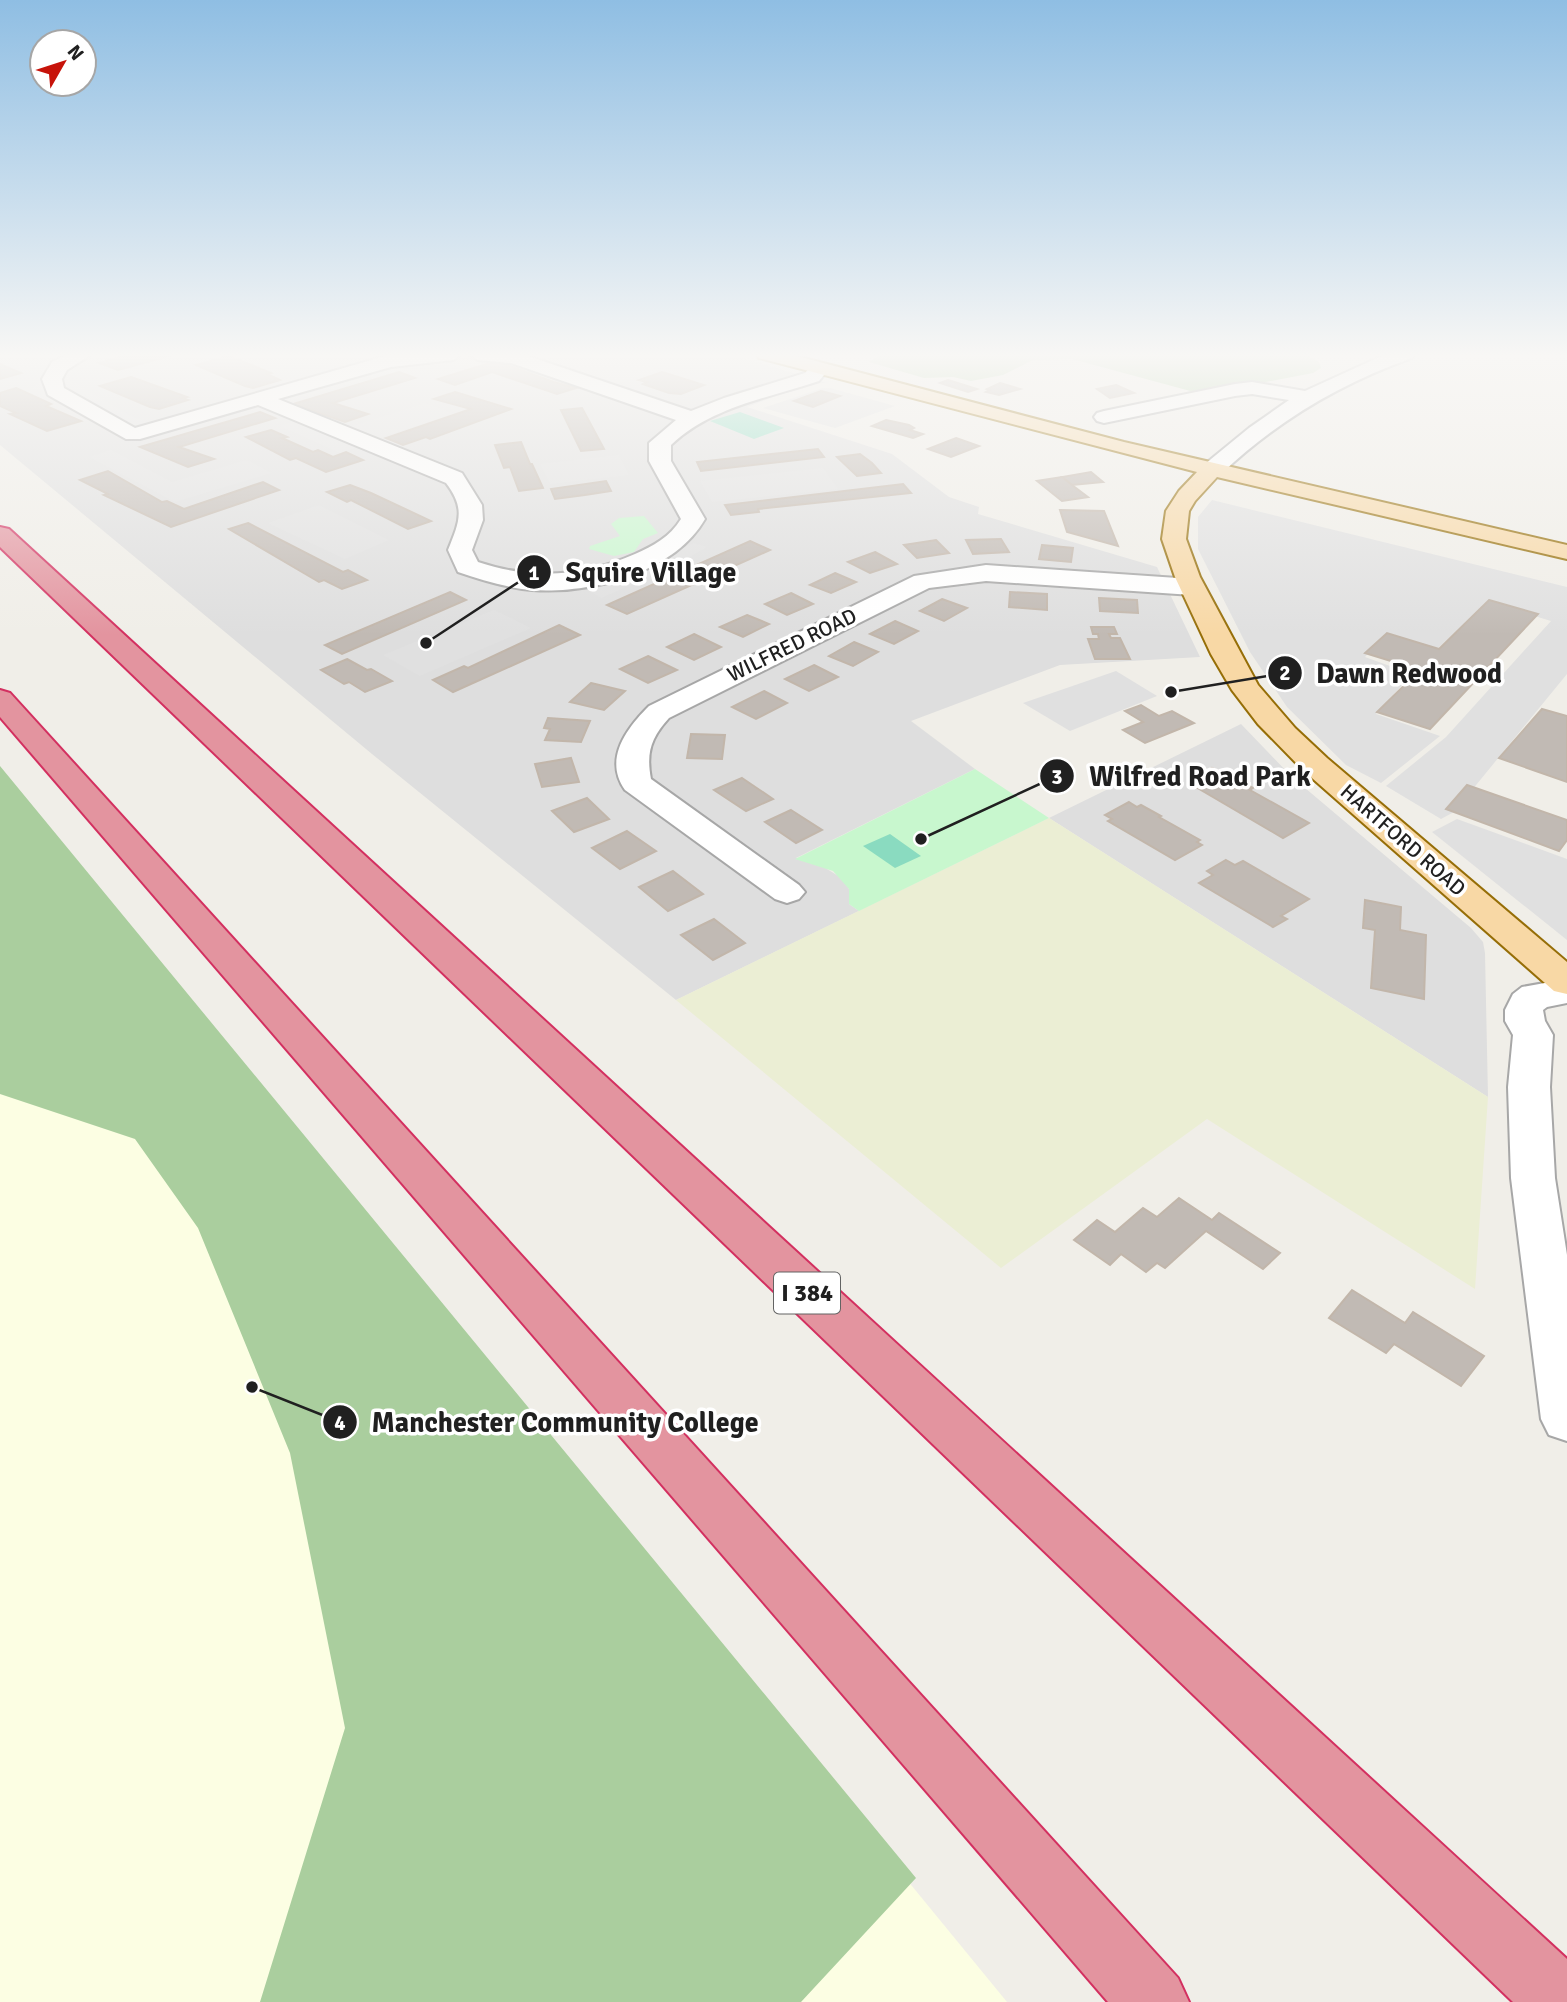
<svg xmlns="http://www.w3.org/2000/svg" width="1567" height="2002" viewBox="0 0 1567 2002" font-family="Signika,sans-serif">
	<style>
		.residential { fill: #dedede }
		.education { fill: #fcfee3 }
		.farmland { fill: #ebeed4 }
		.forest { fill: #aace9e }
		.park { fill: #c8f7ce }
		.pitch { fill: #8adbc0 }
		.parking { fill: #e0e0e0 }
		.building { fill: #c1bab4; stroke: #c2b6aa; stroke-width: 2 }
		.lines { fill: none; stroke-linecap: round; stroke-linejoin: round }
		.minor-casing { stroke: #a7a7a7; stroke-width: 4 }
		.major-casing { stroke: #966e07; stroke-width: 4 }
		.highway-casing { stroke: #d33060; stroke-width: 4 }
		.minor { fill: #fff; fill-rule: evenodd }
		.major { fill: #f8d8a5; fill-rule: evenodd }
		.highway { fill: #e3949f; fill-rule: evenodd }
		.labels { text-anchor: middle; stroke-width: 7; stroke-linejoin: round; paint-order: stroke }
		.far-street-label { font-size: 21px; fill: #202020; stroke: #fff }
		.shield { fill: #fff; stroke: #636363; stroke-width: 2 }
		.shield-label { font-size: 24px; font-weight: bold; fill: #202020 }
		.leader { fill: none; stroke: #202020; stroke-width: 2.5 }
		.callout-dot { fill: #202020; stroke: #fff; stroke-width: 2.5 }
		.mark-label { font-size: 21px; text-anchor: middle; font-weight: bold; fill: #fff }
		.callout-label { font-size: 28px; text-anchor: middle; font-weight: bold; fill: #202020; stroke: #fff; stroke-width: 7; stroke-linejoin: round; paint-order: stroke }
	</style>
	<rect width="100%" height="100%" fill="#f0eee8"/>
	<g class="residential">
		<polygon points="0,354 729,354 827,383 807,384 747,407 892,454 949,497 979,507 978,514 1157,567 1200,657 1060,665 911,721 975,769 796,858 819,864 843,879 849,889 849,904 859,911 676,1000 372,754 0,445"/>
		<polygon points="1241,724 1292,777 1471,928 1483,942 1485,953 1488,1097 1049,818"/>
	</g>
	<polygon class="education" points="0,773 1007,2002 0,2002"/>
	<polygon class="farmland" points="1049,818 1488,1097 1475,1289 1207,1119 1001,1268 676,1000"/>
	<g class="forest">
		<polygon points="881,354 1306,354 1319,362 1321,368 1313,373 1250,385 1194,392 1072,359 1033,360 1003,375 971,381 953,377 924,378 869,362"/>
		<polygon points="0,766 916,1878 801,2002 260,2002 345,1728 290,1453 198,1228 135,1139 0,1094"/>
	</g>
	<g class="park">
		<polygon points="644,516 658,533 643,539 634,552 614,556 589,549 590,546 620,536 611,524 619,518"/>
		<polygon points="975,769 1049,818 859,911 849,904 849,889 833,871 795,859"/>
	</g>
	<g class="pitch">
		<polygon points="740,412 784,428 754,439 710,421"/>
		<polygon points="890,834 921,856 895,868 863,846"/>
	</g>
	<g class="parking">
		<polygon points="0,354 62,354 67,357 70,354 111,354 87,364 69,375 70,380 134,418 154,422 364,361 392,371 162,440 90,420 82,422 28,392 62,361 23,370 0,357"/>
		<polygon points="498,354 535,354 568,365 585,360 595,363 617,357 659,370 611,386"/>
		<polygon points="823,388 830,388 895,406 835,428 763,408"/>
		<polygon points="426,403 454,414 379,438 350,427"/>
		<polygon points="295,421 355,448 340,453 280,426"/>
		<polygon points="111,450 172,482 247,460 271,473 175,502 89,457"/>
		<polygon points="619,455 629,475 550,484 540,464"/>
		<polygon points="823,468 838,489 712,502 700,481"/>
		<polygon points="1212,500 1567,587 1567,674 1454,812 1441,819 1386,786 1446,737 1551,621 1488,602 1438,648 1385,634 1365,657 1412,674 1376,714 1440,736 1381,783 1346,765 1287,707 1250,652 1198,549 1198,517"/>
		<polygon points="319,505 389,540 345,559 268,523"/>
		<polygon points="694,543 707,547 674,566 601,598 589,591"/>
		<polygon points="494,610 531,628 420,676 383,655"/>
		<polygon points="1116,671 1157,696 1070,731 1023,703"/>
		<polygon points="1457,819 1567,859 1567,940 1432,832"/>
	</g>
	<g class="building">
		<polygon points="131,354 176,354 118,370 99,363"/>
		<polygon points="229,356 271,373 267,374 280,380 253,388 245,386 196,365"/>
		<polygon points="496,361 554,382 576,388 557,394 492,372 455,385 438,379"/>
		<polygon points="0,364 21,373 0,379"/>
		<polygon points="399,372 415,378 333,403 368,414 345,422 293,404"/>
		<polygon points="662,372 704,385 681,394 669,393 643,384 647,382 639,380"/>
		<polygon points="131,377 187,397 182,398 188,400 159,409 150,407 100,386"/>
		<polygon points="948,380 977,389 968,392 940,383"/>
		<polygon points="1000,383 1020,389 999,395 986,392 990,390 987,389"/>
		<polygon points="1116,385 1134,393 1110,398 1097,389"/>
		<polygon points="16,388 51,404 46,406 81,421 47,431 10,414 16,413 0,406 0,393"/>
		<polygon points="821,391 840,396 813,407 794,401"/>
		<polygon points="455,392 511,409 430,439 426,437 403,445 386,438 471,409 434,399"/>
		<polygon points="582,408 604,449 581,451 561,410"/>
		<polygon points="260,412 275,418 179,447 214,459 188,467 140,447"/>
		<polygon points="886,420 909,425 914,428 910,430 923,434 913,438 872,426"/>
		<polygon points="271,430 287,437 282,438 313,452 318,450 333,457 346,452 363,460 326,472 296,458 290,460 246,437"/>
		<polygon points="956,438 979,446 951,457 928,449"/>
		<polygon points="521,442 530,464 532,464 543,488 519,491 510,467 504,468 495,445"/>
		<polygon points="818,449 824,457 701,471 697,462"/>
		<polygon points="860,454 872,463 881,473 857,476 837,457"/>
		<polygon points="108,471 162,502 167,501 184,509 263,482 279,490 171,527 104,495 108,494 80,480"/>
		<polygon points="1091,472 1103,482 1072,485 1062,477"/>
		<polygon points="1062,477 1072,485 1088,497 1062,501 1037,481"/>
		<polygon points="606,481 611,491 585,495 555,499 551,489"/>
		<polygon points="903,484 911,493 758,509 759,512 731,515 725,505"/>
		<polygon points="350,485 371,493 431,521 408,529 351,500 347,502 327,492"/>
		<polygon points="1060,510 1104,511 1118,546 1067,532"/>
		<polygon points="248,523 343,572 348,570 367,580 342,589 324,580 319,582 229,529"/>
		<polygon points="1001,539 1009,552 973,554 966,540"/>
		<polygon points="936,540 949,553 917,558 904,545"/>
		<polygon points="750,541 770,550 627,614 607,605"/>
		<polygon points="1042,545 1073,548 1071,562 1039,559"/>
		<polygon points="875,552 897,564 870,573 848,562"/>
		<polygon points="835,573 856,582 831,593 810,585"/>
		<polygon points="450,592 466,600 342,654 325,645"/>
		<polygon points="1010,592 1047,594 1047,610 1009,607"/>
		<polygon points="791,593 813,604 787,615 765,604"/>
		<polygon points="1099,598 1137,600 1138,613 1100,611"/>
		<polygon points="942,599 967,608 944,621 920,611"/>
		<polygon points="1489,600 1538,614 1430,729 1377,712 1420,670 1365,653 1387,633 1439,649"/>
		<polygon points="747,615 769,624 743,637 720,627"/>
		<polygon points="895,621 918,631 894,644 870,634"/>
		<polygon points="559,625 580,635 453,692 433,680 464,666 468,668"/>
		<polygon points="1091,627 1114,627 1117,634 1109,634 1111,638 1120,638 1130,659 1095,659 1088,639 1099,639 1098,634 1093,634"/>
		<polygon points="694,634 721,647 694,660 667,647"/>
		<polygon points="854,642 878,652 853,666 829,656"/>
		<polygon points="648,656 677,670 648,683 620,669"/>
		<polygon points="347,659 367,670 371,669 392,681 365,692 349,682 344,684 321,670"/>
		<polygon points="814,665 838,677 809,691 785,679"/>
		<polygon points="591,683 625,691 604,710 570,702"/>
		<polygon points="764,691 787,703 756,719 732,707"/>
		<polygon points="1141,705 1159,716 1172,711 1194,723 1145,743 1123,730 1143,722 1125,711"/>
		<polygon points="1542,709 1567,716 1567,782 1499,758"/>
		<polygon points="548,718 590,721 581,742 545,740 550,729 544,728"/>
		<polygon points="691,734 725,735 722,759 687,758"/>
		<polygon points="571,758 579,782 542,787 535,764"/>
		<polygon points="1212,768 1253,788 1250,790 1309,823 1283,838 1189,783"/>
		<polygon points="742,778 773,799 746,811 714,790"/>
		<polygon points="1467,785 1567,820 1567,840 1559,851 1446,809"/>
		<polygon points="587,798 609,819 574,832 552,811"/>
		<polygon points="1129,802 1137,807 1141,805 1161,816 1159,817 1200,840 1197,842 1202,845 1175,860 1108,821 1112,819 1105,815"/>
		<polygon points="791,810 822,830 796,843 765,822"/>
		<polygon points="627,831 656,851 620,869 592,848"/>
		<polygon points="1226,860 1235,865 1243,861 1309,899 1281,916 1287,919 1273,927 1199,883 1213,875 1207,871"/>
		<polygon points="673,871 703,894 668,911 639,887"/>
		<polygon points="1365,900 1401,907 1400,930 1426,935 1424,999 1371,988 1375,930 1363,928"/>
		<polygon points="714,919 745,943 713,960 681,935"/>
		<polygon points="1179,1198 1212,1220 1219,1213 1280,1253 1263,1269 1206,1231 1165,1268 1157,1263 1146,1272 1121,1254 1110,1265 1074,1240 1097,1220 1115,1232 1143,1208 1157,1217"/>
		<polygon points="1352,1290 1405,1323 1413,1312 1484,1356 1461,1386 1394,1344 1386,1353 1329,1318"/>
	</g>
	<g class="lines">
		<g class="minor-casing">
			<g id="minor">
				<path d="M68,354h24l-25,16 -5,9 2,9 71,40 254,-73 73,-1 -9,6 -62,7 -113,32 184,74 20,32 1,15 -11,30 6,12c54,18 105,15 157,-8 18,-8 35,-17 46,-35l-32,-58v-18l27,-23 -165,-57 -33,-3 -9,-6h53l169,57 33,-13 81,-25 7,-8 7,-2 10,6 -10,12c-51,17 -108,26 -148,64v16l34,58c-31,54 -114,75 -173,71 -25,-2 -50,-10 -74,-18l-10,-22c11,-28 18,-41 -2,-67l-188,-78 -118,34h-14l-78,-44 -6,-16 10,-17z"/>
				<path d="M1386,354h28l-2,4c-73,26 -135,63 -191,116h-16l-3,-5 3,-5 44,-36 40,-28 -37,-6 -17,2 -131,27 -7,-2 -3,-4 3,-4 7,-2 131,-27 17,-2 53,9z"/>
				<path d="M986,565l206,14 9,3 4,5 -4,5 -9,3 -206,-14 -57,7 -260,130c-18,20 -23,34 -18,61l148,106 6,7 -6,7 -12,4 -12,-4 -150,-109c-22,-31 2,-62 24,-84l265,-130z"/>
				<polygon points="1567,979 1567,1003 1547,1007 1543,1010 1545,1021 1553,1035 1550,1087 1555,1178 1567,1255 1567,1441 1549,1435 1541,1419 1511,1178 1508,1087 1513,1035 1505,1021 1505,1010 1513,994 1522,987"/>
			</g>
		</g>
		<g class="major-casing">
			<polygon id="major" points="757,354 789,354 1124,442 1567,545 1567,559 1217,477 1195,501 1189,511 1186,539 1200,577 1258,685 1295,728 1327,758 1567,962 1567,994 1554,991 1304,771 1258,724 1232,690 1211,654 1175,577 1162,539 1166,511 1179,491 1197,472 759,358"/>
		</g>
		<g class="highway-casing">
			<g id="highway">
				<polygon points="0,527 9,529 1567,1959 1567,2002 1513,2002 0,547"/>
				<polygon points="0,690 10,693 1178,1978 1189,2002 1108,2002 0,717"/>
			</g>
		</g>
		<use href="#minor" class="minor"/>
		<use href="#major" class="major"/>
		<use href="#highway" class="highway"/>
	</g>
	<linearGradient id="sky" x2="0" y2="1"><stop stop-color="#8fbee3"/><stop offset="0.56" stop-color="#f8f7f5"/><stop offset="1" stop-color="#f8f7f5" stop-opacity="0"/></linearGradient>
	<rect width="1567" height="635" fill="url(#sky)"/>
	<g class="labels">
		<g class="far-street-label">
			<text transform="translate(792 645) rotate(-26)" y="7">WILFRED ROAD</text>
			<text transform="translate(1403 840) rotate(41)" y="7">HARTFORD ROAD</text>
		</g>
		<rect class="shield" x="774" y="1272.5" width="66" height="41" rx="5"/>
		<g class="shield-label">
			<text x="807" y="1301">I 384</text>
		</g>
	</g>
	<path class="leader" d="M426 643L534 572M1171 692L1285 673M921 839L1057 776M252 1387L340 1422"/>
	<g class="callout-dot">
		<circle cx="426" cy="643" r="7"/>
		<circle cx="1171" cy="692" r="7"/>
		<circle cx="921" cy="839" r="7"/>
		<circle cx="252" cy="1387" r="7"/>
		<circle cx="534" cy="572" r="18"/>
		<circle cx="1285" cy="673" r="18"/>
		<circle cx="1057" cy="776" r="18"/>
		<circle cx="340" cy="1422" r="18"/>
	</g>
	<g class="mark-label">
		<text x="534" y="580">1</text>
		<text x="1285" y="680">2</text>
		<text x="1057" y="784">3</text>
		<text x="340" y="1430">4</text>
	</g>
	<g class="callout-label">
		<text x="651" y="582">Squire Village</text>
		<text x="1409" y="683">Dawn Redwood</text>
		<text x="1200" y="786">Wilfred Road Park</text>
		<text x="565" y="1432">Manchester Community College</text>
	</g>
	<g transform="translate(63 63) rotate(51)"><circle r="33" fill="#ffffff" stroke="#a6a6a6" stroke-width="2"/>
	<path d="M0-5L12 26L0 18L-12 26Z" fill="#c7130a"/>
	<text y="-10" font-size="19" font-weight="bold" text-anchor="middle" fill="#202020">N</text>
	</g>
</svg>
